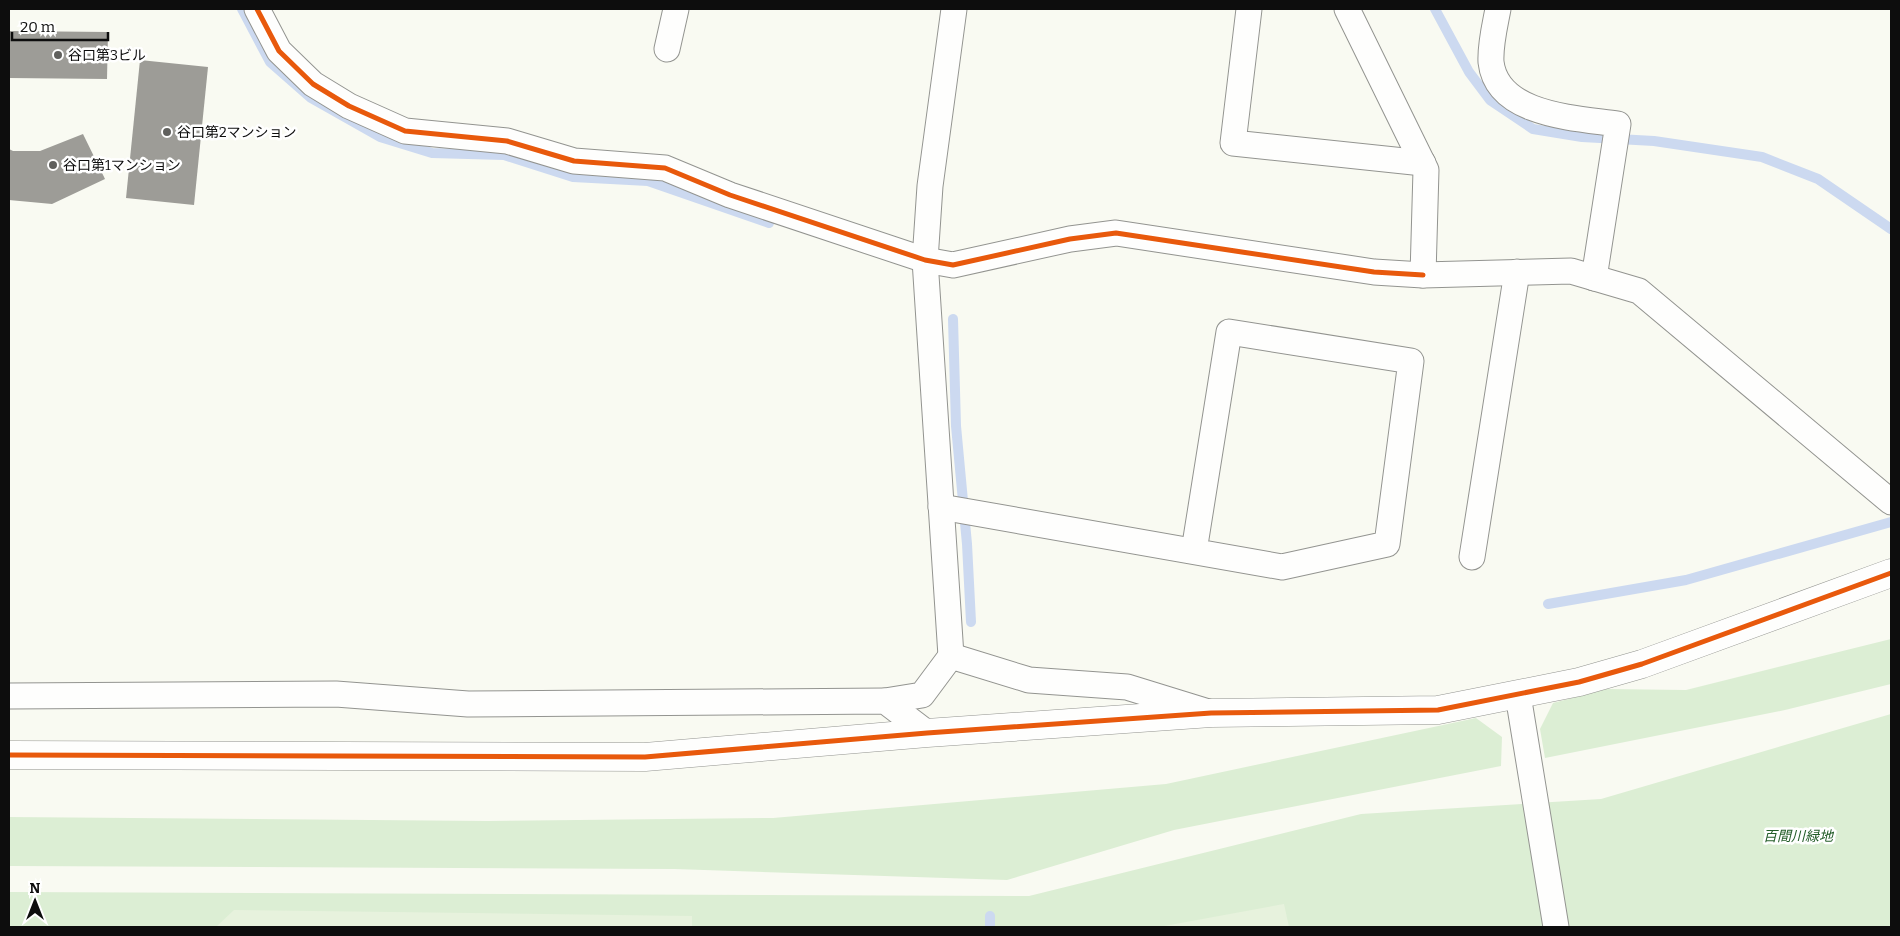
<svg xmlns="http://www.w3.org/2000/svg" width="1900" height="936" viewBox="0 0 1900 936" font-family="Bitter,'Noto Sans JP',serif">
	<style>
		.green { fill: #dceed4 }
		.pitch { fill: #e7f2dd }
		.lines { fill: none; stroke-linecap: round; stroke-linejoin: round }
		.stream { stroke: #ccd9f0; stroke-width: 10 }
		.building { fill: #9d9c97 }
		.minor-casing { stroke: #939490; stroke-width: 27 }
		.tertiary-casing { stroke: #939490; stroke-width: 29 }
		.minor { stroke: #fefefd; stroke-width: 25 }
		.tertiary { stroke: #fefefd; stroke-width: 28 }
		.cycleway-casing { stroke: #fff; stroke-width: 8 }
		.cycleway { stroke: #e8590c; stroke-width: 5 }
		.poi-dot { fill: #60605d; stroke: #fff; stroke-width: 2 }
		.labels { text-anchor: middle; stroke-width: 5; stroke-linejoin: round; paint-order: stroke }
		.poi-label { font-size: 14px; fill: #0d0d0d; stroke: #fff; text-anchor: start }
		.park-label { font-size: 14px; font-style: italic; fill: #245d29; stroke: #fff }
	</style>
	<rect width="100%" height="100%" fill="#f9faf2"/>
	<g class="green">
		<polygon points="1891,639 1891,684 1785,710 1545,758 1540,729 1553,703 1606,689 1686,690"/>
		<polygon points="1891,714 1891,927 9,927 9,892 1029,896 1361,814 1601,799"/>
		<polygon points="1476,718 1502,737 1501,766 1174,830 1007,880 674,869 9,866 9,817 487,821 773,818 1166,784"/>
	</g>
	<g class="pitch">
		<polygon points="1284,904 1289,927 1159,927"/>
		<polygon points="234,910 692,916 692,927 216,927"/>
	</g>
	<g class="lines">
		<g class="stream">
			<polyline points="242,9 270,62 311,98 380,137 432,153 504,155 573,177 648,181 769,223"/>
			<polyline points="1435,9 1469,72 1490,100 1533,129 1582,137 1654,141 1762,157 1818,179 1891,229"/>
			<polyline points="953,319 956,426 967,544 971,622"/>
			<polyline points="1548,604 1686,580 1891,522"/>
			<polyline points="990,916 990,927"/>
		</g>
	</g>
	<g class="building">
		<polygon points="9,31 108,32 107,79 9,78"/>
		<polygon points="140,60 208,67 194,205 126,198"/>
		<polygon points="83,134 105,179 52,204 9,200 9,149 13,151 40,151"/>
	</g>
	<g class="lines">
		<g class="minor-casing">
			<g id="minor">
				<polyline points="257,9 279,51 313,84 349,106 405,131 507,141 574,161 665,168 730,195 925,260 953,265 1070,239 1116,233 1374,272 1423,275"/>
				<polyline points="1249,9 1233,143 1423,163"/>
				<polyline points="1347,9 1426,170 1423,275 1571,271 1639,291 1891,502"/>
				<path d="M1498,9c-3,16 -8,36 -7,53 6,54 86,56 127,62l-24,154"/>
				<polyline points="667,49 676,9"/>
				<polyline points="941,507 1282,567 1387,544 1411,361 1229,332 1194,551"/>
				<polyline points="1472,557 1517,272"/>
				<polyline points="951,656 925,260 930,186 954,9"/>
				<polyline points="1518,695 1556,927"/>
				<polyline points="9,696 336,694 468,704 885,701 927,733"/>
				<polyline points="885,701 922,695 951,656 1029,680 1127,687 1208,712"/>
			</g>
		</g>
		<g class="tertiary-casing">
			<polyline id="tertiary" points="9,755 645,757 927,733 1211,713 1438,710 1579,682 1642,664 1891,573"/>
		</g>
		<use href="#minor" class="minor"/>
		<use href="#tertiary" class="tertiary"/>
		<g class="cycleway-casing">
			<g id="cycleway">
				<polyline points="257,9 279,51 313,84 349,106 405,131 507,141 574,161 665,168 730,195 925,260 953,265 1070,239 1116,233 1374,272 1423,275"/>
				<polyline points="9,755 645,757 927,733 1211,713 1438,710 1579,682 1642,664 1891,573"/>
			</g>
		</g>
		<use href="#cycleway" class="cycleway"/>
	</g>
	<g class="poi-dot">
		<circle cx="58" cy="55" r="5"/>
		<circle cx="167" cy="132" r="5"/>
		<circle cx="53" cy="165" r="5"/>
	</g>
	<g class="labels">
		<g class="poi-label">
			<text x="68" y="60">谷口第3ビル</text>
			<text x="177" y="137">谷口第2マンション</text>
			<text x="63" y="170">谷口第1マンション</text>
		</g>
		<g class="park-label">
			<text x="1798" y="841">百間川緑地</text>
		</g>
	</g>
	<rect width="1900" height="936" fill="none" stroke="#0d0d0d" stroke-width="20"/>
	<g transform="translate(35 901)" stroke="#ffffff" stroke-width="4" paint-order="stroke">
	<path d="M0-4L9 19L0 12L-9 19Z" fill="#0d0d0d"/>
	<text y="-8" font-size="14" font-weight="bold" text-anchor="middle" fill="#0d0d0d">N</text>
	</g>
	<path d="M12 32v8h96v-8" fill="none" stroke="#0d0d0d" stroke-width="2.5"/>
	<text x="20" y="32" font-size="15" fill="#0d0d0d" stroke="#ffffff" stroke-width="4" paint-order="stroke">20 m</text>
</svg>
